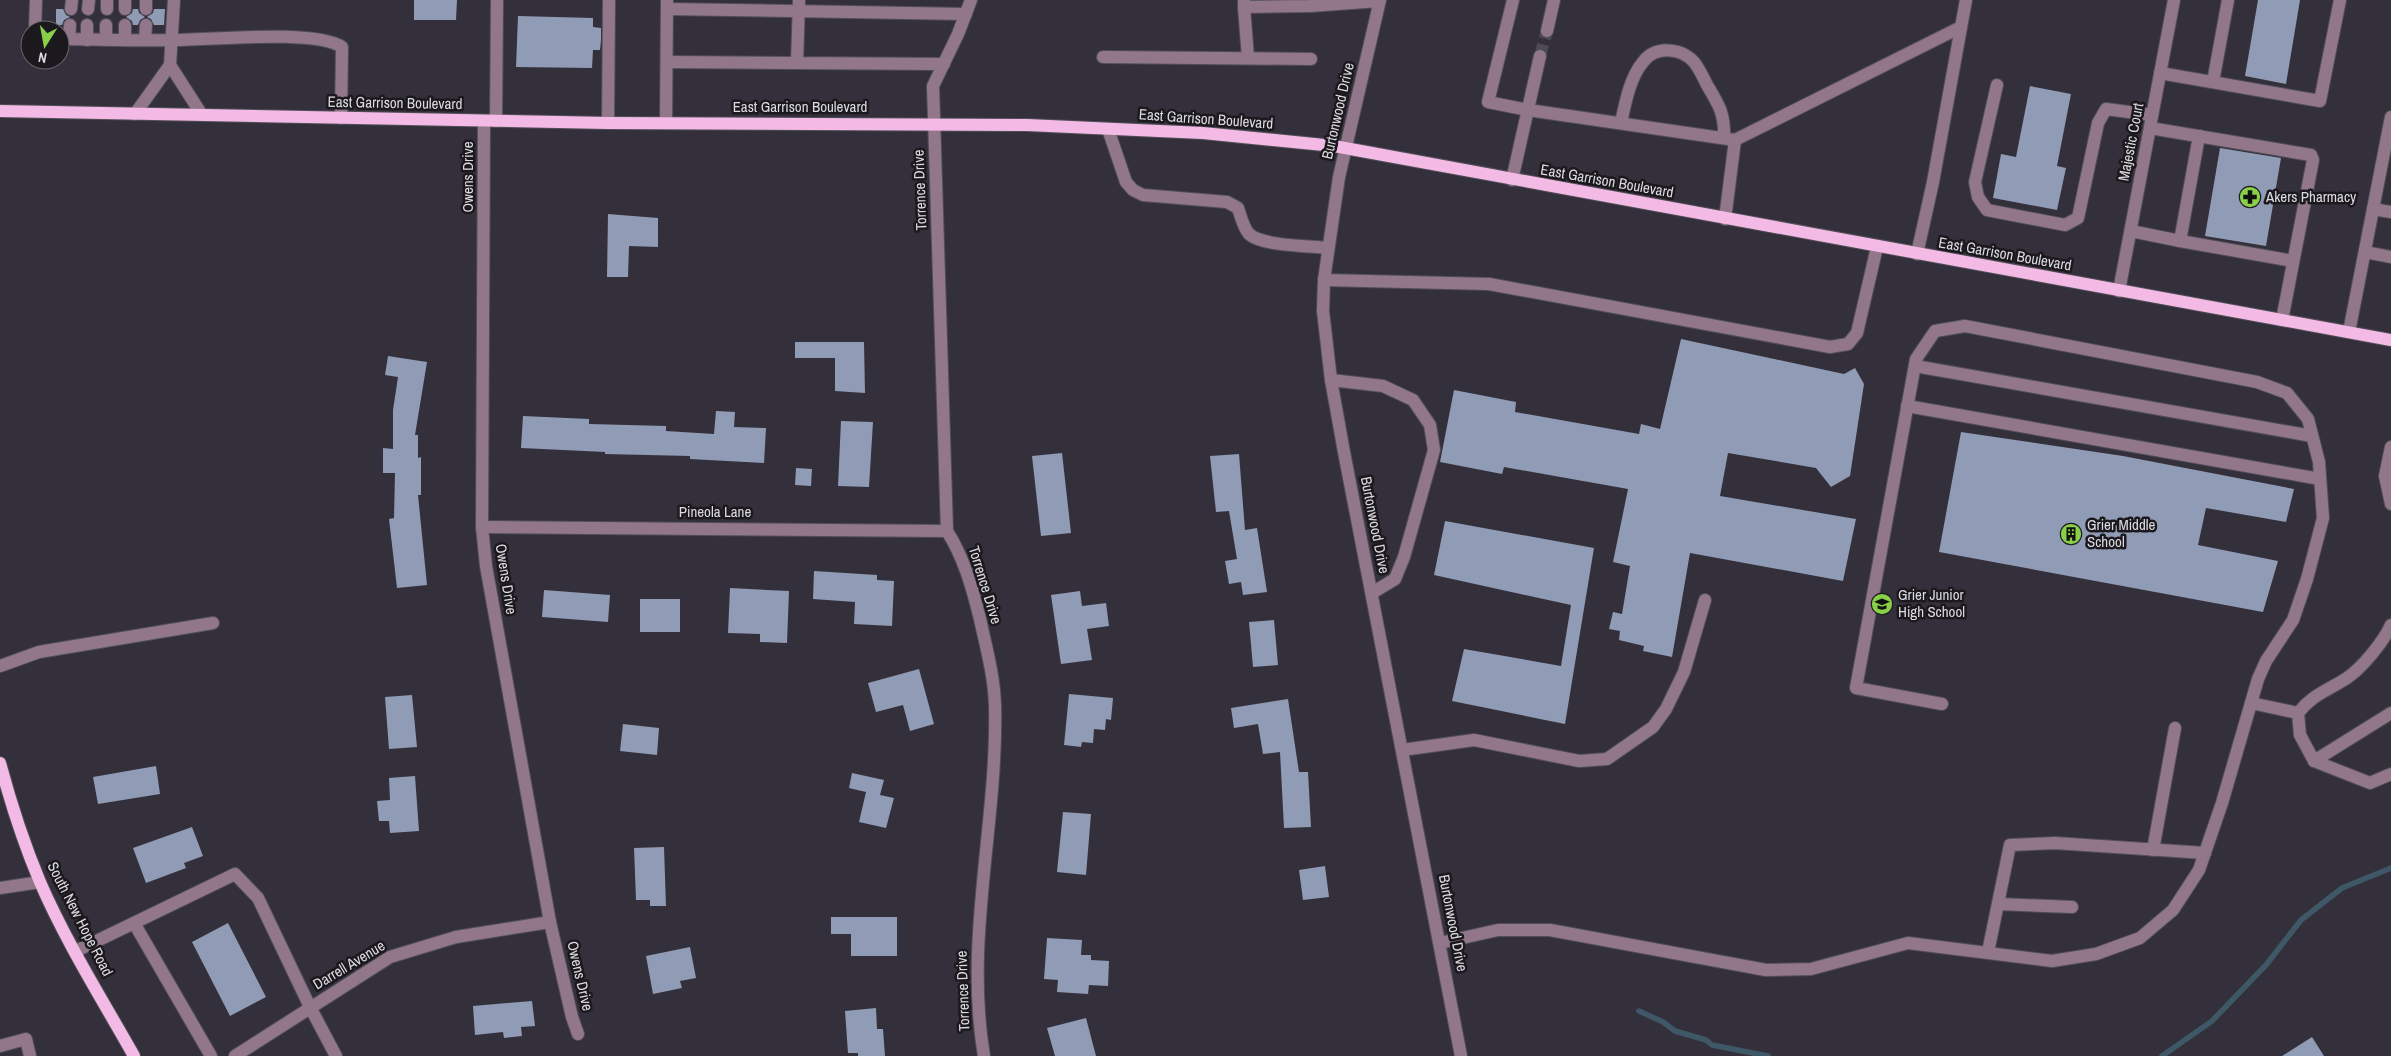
<svg xmlns="http://www.w3.org/2000/svg" width="2391" height="1056" viewBox="0 0 2391 1056" font-family="'Archivo Narrow',sans-serif">
	<style>
		.lines { fill: none; stroke-linecap: round; stroke-linejoin: round }
		.stream { stroke: #3e5867; stroke-width: 5.5 }
		.building { fill: #909bb5 }
		.minor-tunnel { stroke: #4d4a54; stroke-width: 12; stroke-dasharray: 12 6; stroke-linecap: butt }
		.minor-casing { stroke: #524f59; stroke-width: 14 }
		.major-casing { stroke: #524f59; stroke-width: 14 }
		.minor { stroke: #92778b; stroke-width: 12 }
		.major { stroke: #f3bae6; stroke-width: 12 }
		.labels { text-anchor: middle; stroke-width: 5; stroke-linejoin: round; paint-order: stroke }
		.street-label { font-size: 15px; fill: #dddbe2; stroke: #1b191e }
		.poi-label { font-size: 15px; fill: #dddbe2; stroke: #1b191e; text-anchor: start }
	</style>
	<rect width="100%" height="100%" fill="#34303b"/>
	<g class="lines">
		<g class="stream">
			<polyline points="1639,1011 1663,1022 1675,1031 1706,1040 1712,1045 1768,1056"/>
			<polyline points="2162,1056 2212,1021 2266,965 2301,920 2342,888 2391,868"/>
		</g>
	</g>
	<g class="building">
		<polygon points="414,0 457,0 456,20 414,20"/>
		<polygon points="2258,0 2300,0 2286,84 2245,76"/>
		<polygon points="56,9 63,9 66,15 70,17 64,20 62,25 56,25"/>
		<polygon points="133,9 138,9 139,13 145,17 140,20 138,25 133,25 132,21 126,17 132,13"/>
		<polygon points="154,9 165,9 164,25 154,25 151,19 147,17 153,13"/>
		<polygon points="518,16 593,18 593,27 601,28 601,40 600,50 593,50 592,68 516,67"/>
		<polygon points="2030,86 2071,94 2057,166 2066,168 2057,210 1993,198 2001,154 2016,157"/>
		<polygon points="2220,148 2281,158 2266,246 2205,236"/>
		<polygon points="608,214 658,218 658,247 629,246 628,277 607,277"/>
		<polygon points="1681,339 1844,374 1855,368 1864,384 1850,476 1831,487 1816,468 1728,453 1720,496 1856,519 1843,581 1690,553 1672,657 1643,651 1644,646 1619,640 1620,631 1609,629 1613,612 1622,614 1630,566 1613,562 1628,489 1504,467 1502,474 1440,462 1454,390 1516,402 1515,412 1639,434 1641,424 1660,429"/>
		<polygon points="795,342 864,342 865,393 835,391 835,358 795,358"/>
		<polygon points="388,356 427,362 415,435 418,435 418,458 421,457 421,495 418,495 427,585 397,588 389,519 394,518 395,473 383,473 383,448 393,449 393,410 398,377 385,375"/>
		<polygon points="716,411 735,412 734,427 766,428 764,463 690,459 690,456 605,454 605,452 521,448 523,416 589,419 589,424 666,426 666,431 714,434"/>
		<polygon points="841,421 873,422 869,487 838,486"/>
		<polygon points="1961,432 2123,456 2294,489 2286,522 2206,508 2198,545 2278,561 2263,612 1939,552"/>
		<polygon points="1062,453 1071,533 1041,536 1032,456"/>
		<polygon points="1239,454 1245,530 1257,528 1267,592 1243,595 1241,582 1229,584 1225,561 1237,559 1229,511 1216,512 1210,456"/>
		<polygon points="796,468 812,469 811,486 795,485"/>
		<polygon points="1445,521 1594,548 1565,724 1452,701 1464,649 1561,666 1571,605 1434,575"/>
		<polygon points="814,571 877,575 877,580 894,581 892,626 854,624 855,602 813,599"/>
		<polygon points="730,588 789,591 787,643 760,642 760,634 728,633"/>
		<polygon points="544,590 610,595 608,622 542,617"/>
		<polygon points="1080,591 1082,606 1106,603 1109,626 1087,629 1092,660 1061,664 1051,595"/>
		<rect x="640" y="599" width="40" height="33"/>
		<polygon points="1274,620 1278,665 1253,667 1249,622"/>
		<polygon points="919,669 934,724 910,731 903,705 876,712 868,683"/>
		<polygon points="1069,694 1113,698 1111,720 1106,719 1105,730 1094,729 1093,743 1082,742 1081,747 1064,745"/>
		<polygon points="412,695 417,747 389,749 385,697"/>
		<polygon points="1288,699 1299,772 1308,772 1311,827 1284,828 1280,752 1263,754 1258,724 1234,728 1231,708"/>
		<polygon points="623,724 659,728 657,755 620,751"/>
		<polygon points="156,766 160,794 98,804 93,777"/>
		<polygon points="852,773 884,780 880,795 894,798 886,828 859,822 866,792 849,788"/>
		<polygon points="415,776 419,831 390,833 389,821 379,821 377,801 390,800 389,778"/>
		<polygon points="1063,812 1091,814 1086,875 1057,872"/>
		<polygon points="192,827 203,856 184,863 186,868 146,883 133,848"/>
		<polygon points="664,847 666,906 650,906 650,900 636,900 634,848"/>
		<polygon points="1325,866 1329,897 1303,900 1299,870"/>
		<polygon points="831,917 897,917 897,956 851,956 851,934 831,934"/>
		<polygon points="228,923 266,997 230,1016 192,942"/>
		<polygon points="1047,938 1082,940 1081,955 1091,955 1091,960 1109,961 1108,986 1089,985 1088,994 1057,992 1058,980 1044,979"/>
		<polygon points="690,947 696,978 680,981 682,988 653,994 646,956"/>
		<polygon points="532,1001 535,1026 521,1027 522,1036 504,1038 503,1032 475,1035 473,1006"/>
		<polygon points="876,1008 877,1029 883,1029 885,1056 858,1056 858,1053 848,1053 845,1011"/>
		<polygon points="1086,1018 1096,1056 1055,1056 1047,1028"/>
		<polygon points="2312,1037 2324,1056 2282,1056"/>
	</g>
	<g class="lines">
		<polyline class="minor-tunnel" points="1540,56 1547,31"/>
		<g class="minor-casing">
			<g id="minor">
				<polyline points="799,0 797,63 944,64"/>
				<path d="M971,0l-13,34 -25,52 14,445c17,27 25,56 33,88 6,28 14,56 15,86 3,117 -31,233 -11,351"/>
				<polyline points="1244,0 1244,7 1310,6 1379,1"/>
				<polyline points="1380,0 1339,177 1324,280 1323,311 1331,380 1344,452 1461,1056"/>
				<polyline points="1513,0 1488,102 1528,110 1735,140 1725,219"/>
				<polyline points="1244,7 1248,58"/>
				<polyline points="71,9 72,0"/>
				<polyline points="88,9 89,0"/>
				<polyline points="107,9 107,0"/>
				<polyline points="125,9 125,0"/>
				<polyline points="146,9 146,0"/>
				<polyline points="667,9 966,14"/>
				<polyline points="35,30 36,0"/>
				<polyline points="1547,31 1554,0"/>
				<path d="M60,39c37,0 74,2 111,1 39,0 143,-11 171,7l-1,71"/>
				<polyline points="69,39 70,25"/>
				<polyline points="87,40 87,25"/>
				<polyline points="106,40 106,25"/>
				<polyline points="125,40 125,25"/>
				<polyline points="145,40 146,25"/>
				<polyline points="1103,57 1311,59"/>
				<polyline points="667,62 797,63"/>
				<polyline points="170,65 202,115"/>
				<polyline points="2160,73 2320,101 2340,0"/>
				<polyline points="2213,82 2228,0"/>
				<polyline points="1997,85 1975,182 1978,197 1987,210 2065,225 2078,218 2098,123 2106,109 2152,115"/>
				<polyline points="135,114 170,65 174,0"/>
				<polyline points="484,121 482,527 486,566 550,922 572,1017 578,1034"/>
				<polyline points="496,121 497,0"/>
				<polyline points="608,123 609,0"/>
				<polyline points="666,123 667,0"/>
				<path d="M1621,123c4,-19 9,-46 22,-61 12,-16 37,-15 51,0 5,6 9,15 13,23 12,20 18,29 17,53"/>
				<polyline points="2150,128 2311,155 2313,160 2282,320"/>
				<path d="M1108,129l18,53 7,8 10,5 84,7 11,6c3,9 5,19 11,26 13,12 60,12 78,14"/>
				<polyline points="2199,136 2180,241 2293,261"/>
				<polyline points="1735,140 1961,27"/>
				<polyline points="1512,180 1540,56"/>
				<polyline points="2373,209 2391,212"/>
				<polyline points="2131,231 2180,241"/>
				<polyline points="2365,252 2391,257"/>
				<polyline points="1917,254 1933,182 1966,0"/>
				<polyline points="1324,280 1489,284 1830,347 1848,344 1857,333 1877,247"/>
				<polyline points="2119,291 2174,0"/>
				<polyline points="2349,332 2391,117"/>
				<polyline points="1915,366 2312,436"/>
				<polyline points="1331,380 1383,386 1413,400 1430,425 1434,450 1404,557 1395,579 1372,593"/>
				<polyline points="1907,406 2320,479"/>
				<polyline points="2391,447 2385,476 2391,504"/>
				<polyline points="482,527 947,531"/>
				<path d="M2391,625c-7,16 -29,43 -44,53 -20,13 -34,16 -49,35l2,22 14,26 56,22 21,-9"/>
				<polyline points="0,666 39,652 213,623"/>
				<polyline points="2251,703 2298,713"/>
				<polyline points="1402,750 1474,740 1579,761 1607,759 1653,727 1666,709 1684,672 1705,600"/>
				<polyline points="2314,761 2391,713"/>
				<polyline points="2153,850 2175,728"/>
				<polyline points="0,888 40,882"/>
				<polyline points="1998,904 2072,907"/>
				<polyline points="134,923 211,1056"/>
				<polyline points="1440,943 1498,930 1550,930 1766,970 1811,969 1908,943 2052,961 2096,954 2140,938 2173,910 2199,870 2222,803 2258,679 2266,661 2293,620 2307,579 2323,518 2319,462 2308,419 2287,393 2257,382 1965,326 1935,331 1916,359 1856,688 1942,704"/>
				<polyline points="76,951 235,874 258,898 310,1007 336,1056"/>
				<polyline points="1988,952 2010,845 2055,843 2205,853"/>
				<polyline points="0,1046 26,1039 30,1056"/>
				<polyline points="235,1056 390,957 456,937 550,922"/>
			</g>
		</g>
		<g class="major-casing">
			<g id="major">
				<polyline points="0,111 608,123 1027,125 1203,133 1334,146 2391,340"/>
				<path d="M0,763c11,41 24,81 40,119 26,60 62,117 94,174"/>
			</g>
		</g>
		<use href="#minor" class="minor"/>
		<use href="#major" class="major"/>
	</g>
	<defs>
		<g id="pharmacy-disc" transform="scale(1.125)"><circle r="9.5" fill="#89cf48" stroke="#1b191e"/><path d="M-2-6h4v4h4v4h-4v4h-4v-4h-4v-4h4Z" fill="#111"/></g>
		<g id="building-disc" transform="scale(1.125)"><circle r="9.5" fill="#89cf48" stroke="#1b191e"/><path d="M-4-6H4V6H1V3H-1V6H-4ZM-2.5-4.3h1.7v1.8h-1.7ZM.8-4.3h1.7v1.8H.8ZM-2.5-1h1.7V.8h-1.7ZM.8-1h1.7V.8H.8Z" fill="#111"/></g>
		<g id="school-disc" transform="scale(1.125)"><circle r="9.5" fill="#89cf48" stroke="#1b191e"/><path d="M0-5L7-2L0 1L-7-2ZM-4 1L0 2.5L4 1V4Q0 6-4 4Z" fill="#111"/></g>
	</defs>
	<g fill-rule="evenodd">
		<use href="#pharmacy-disc" x="2250" y="197"/>
		<use href="#building-disc" x="2071" y="534"/>
		<use href="#school-disc" x="1882" y="604"/>
	</g>
	<g class="labels">
		<g class="street-label">
			<text transform="translate(395 103) rotate(1)" y="5">East Garrison Boulevard</text>
			<text x="800" y="112">East Garrison Boulevard</text>
			<text transform="translate(1338 111) rotate(-77)" y="5">Burtonwood Drive</text>
			<text transform="translate(1206 119) rotate(4)" y="5">East Garrison Boulevard</text>
			<text transform="translate(2131 142) rotate(-79)" y="5">Majestic Court</text>
			<text transform="translate(468 177) rotate(-90)" y="5">Owens Drive</text>
			<text transform="translate(1607 181) rotate(10)" y="5">East Garrison Boulevard</text>
			<text transform="translate(920 190) rotate(-92)" y="5">Torrence Drive</text>
			<text transform="translate(2005 254) rotate(10)" y="5">East Garrison Boulevard</text>
			<text x="715" y="517">Pineola Lane</text>
			<text transform="translate(1375 525) rotate(79)" y="5">Burtonwood Drive</text>
			<text transform="translate(506 579) rotate(81)" y="5">Owens Drive</text>
			<text transform="translate(985 585) rotate(73)" y="5">Torrence Drive</text>
			<text transform="translate(80 919) rotate(63)" y="5">South New Hope Road</text>
			<text transform="translate(1453 923) rotate(79)" y="5">Burtonwood Drive</text>
			<text transform="translate(349 965) rotate(-31)" y="5">Darrell Avenue</text>
			<text transform="translate(580 976) rotate(77)" y="5">Owens Drive</text>
			<text transform="translate(963 991) rotate(-92)" y="5">Torrence Drive</text>
		</g>
		<g class="poi-label">
			<text x="2266" y="202">Akers Pharmacy</text>
			<text x="2087" y="530">Grier Middle<tspan x="2087" dy="17">School</tspan></text>
			<text x="1898" y="600">Grier Junior<tspan x="1898" dy="17">High School</tspan></text>
		</g>
	</g>
	<g transform="translate(45 45) rotate(191)"><circle r="24" fill="#1b191e" stroke="#69676c"/>
	<path d="M0-4L9 19L0 12L-9 19Z" fill="#89cf48"/>
	<text y="-8" font-size="14" font-weight="bold" text-anchor="middle" fill="#dddbe2">N</text>
	</g>
</svg>
